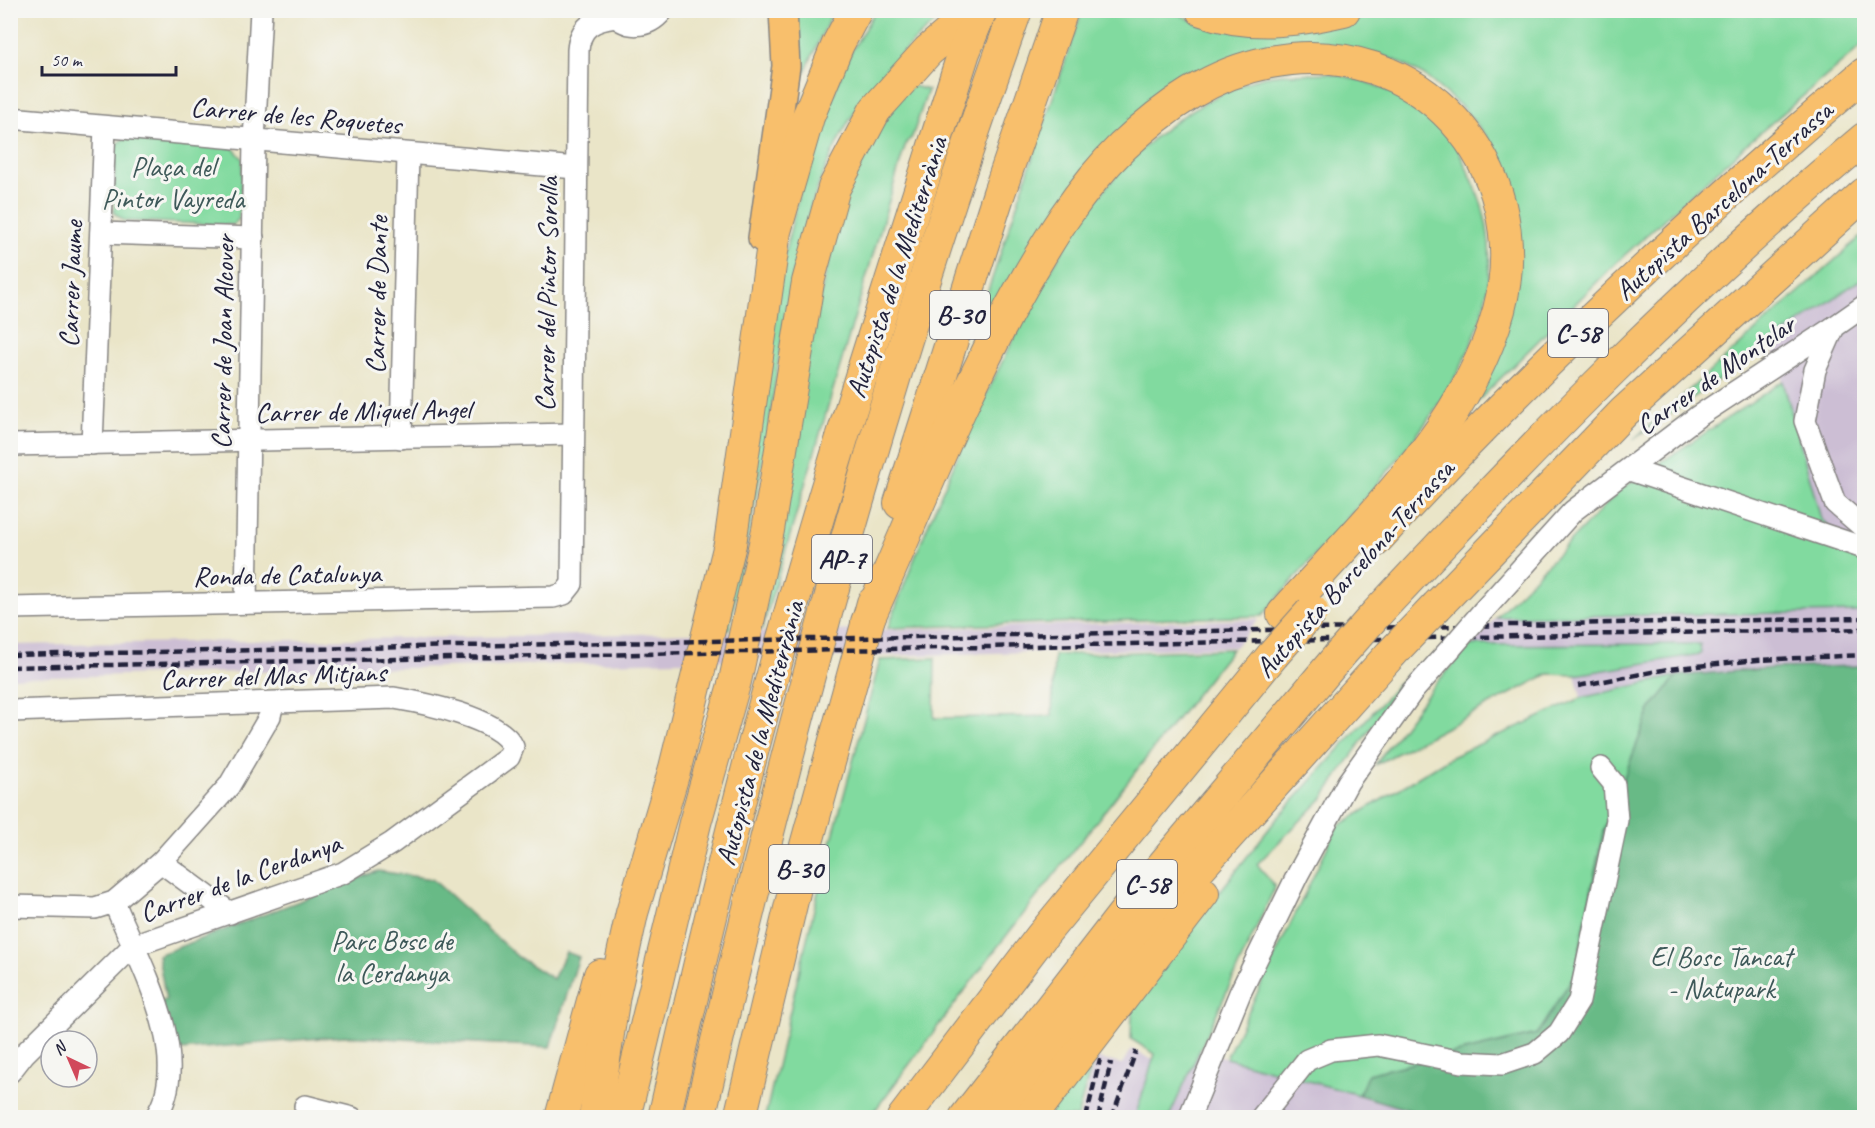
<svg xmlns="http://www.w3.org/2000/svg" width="1875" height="1128" viewBox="0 0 1875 1128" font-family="Caveat,sans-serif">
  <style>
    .industrial { fill: #ccbed4 }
    .green { fill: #81da9f; stroke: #527e6d; stroke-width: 1.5 }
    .forest { fill: #68ba86; stroke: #456e60; stroke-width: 1.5 }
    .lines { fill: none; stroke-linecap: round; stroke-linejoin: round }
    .minor-casing { stroke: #868482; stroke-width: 24 }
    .major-casing { stroke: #868482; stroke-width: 30 }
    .highway-casing { stroke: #868482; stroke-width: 34 }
    .minor { stroke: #fff; stroke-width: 21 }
    .major { stroke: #f8bf6c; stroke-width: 27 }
    .highway { stroke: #f8bf6c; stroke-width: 32 }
    .rail { stroke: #22223b; stroke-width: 4.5; stroke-dasharray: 9 4.5; stroke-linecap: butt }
    .minor-bridge-casing { stroke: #868482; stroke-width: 24; stroke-linecap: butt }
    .highway-bridge-casing { stroke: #868482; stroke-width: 34; stroke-linecap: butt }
    .minor-bridge { stroke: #fff; stroke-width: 21 }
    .highway-bridge { stroke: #f8bf6c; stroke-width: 32 }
    .labels { text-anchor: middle; stroke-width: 6; stroke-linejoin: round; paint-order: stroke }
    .shield { fill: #f6f6f2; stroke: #626272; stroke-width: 1.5 }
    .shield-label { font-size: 27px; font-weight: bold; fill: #22223b }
    .street-label { font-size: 28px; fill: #22223b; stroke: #f6f6f2 }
    .park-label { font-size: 28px; fill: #3e5959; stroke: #f6f6f2 }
  </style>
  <rect width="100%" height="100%" fill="#f6f6f2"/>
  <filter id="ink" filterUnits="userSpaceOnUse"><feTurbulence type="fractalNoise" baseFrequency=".0167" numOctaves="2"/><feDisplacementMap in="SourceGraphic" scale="12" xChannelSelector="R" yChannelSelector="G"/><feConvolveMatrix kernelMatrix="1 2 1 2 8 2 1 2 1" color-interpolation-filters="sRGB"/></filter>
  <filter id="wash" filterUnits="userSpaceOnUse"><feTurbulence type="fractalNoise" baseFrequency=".008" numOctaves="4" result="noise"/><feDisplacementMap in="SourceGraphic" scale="24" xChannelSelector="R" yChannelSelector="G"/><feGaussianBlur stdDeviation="1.35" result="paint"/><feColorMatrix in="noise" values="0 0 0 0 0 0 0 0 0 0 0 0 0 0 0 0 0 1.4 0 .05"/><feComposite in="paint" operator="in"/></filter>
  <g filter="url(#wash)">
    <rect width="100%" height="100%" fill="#eae5c8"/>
    <g class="industrial">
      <path d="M1864 277V559L1821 519 1783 381 1770 343Z"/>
      <path d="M1864 612V666L1775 668 1677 676 1581 698 1575 675 1700 654 1471 645 1496 617Z"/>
      <path d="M1259 619 1235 647 11 678 10 645 924 629Z"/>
      <path d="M1192 1048 1436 1117 1080 1118 1095 1058 1122 1064 1131 1049 1153 1060Z"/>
    </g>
    <g class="green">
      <path d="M1388 10 1864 11V44L1748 143 1616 263 1476 403 1516 206 1503 169 1487 137 1463 108 1425 76 1397 61 1375 53 1180 88 969 360 965 359 1082 11H1173L1201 25 1343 24Z"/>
      <path d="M793 11H833L801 80H795Z"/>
      <path d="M875 11H948C914 40 880 71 856 110 794 206 785 323 768 432 757 498 743 563 729 629L722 628 784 256 807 162 847 59Z"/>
      <path d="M1328 73C1373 80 1431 103 1455 144 1460 152 1463 161 1467 169 1533 297 1443 408 1361 503 1328 540 1295 578 1262 616L888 628C927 522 971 420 1023 321 1055 261 1091 196 1141 150 1174 118 1213 95 1256 79 1274 72 1308 74 1328 73Z"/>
      <path d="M909 85 928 90 912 137 906 143 762 630 799 383 852 167Z"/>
      <path d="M126 137 232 147 243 159 239 219 233 225 125 221 114 213 115 145Z"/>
      <path d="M1864 234V277L1633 440Z"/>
      <path d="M1783 381 1821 519 1864 559V612L1496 617 1621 489Z"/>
      <path d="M1700 644 1701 654 1575 675 1548 674 1375 765 1432 688 1471 645Z"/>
      <path d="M1232 649 992 954 870 1117H765L819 888 880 660 935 658 934 718 1052 716 1054 655Z"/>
      <path d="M1408 673 1323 798 1257 864 1275 887 1169 1117H1135L1155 1054 1131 1039 1132 1012 1139 995 1275 821Z"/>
      <path d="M1677 676 1650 710 1603 832 1575 974 1537 1034 1368 1074 1359 1095 1226 1058 1337 827 1451 757 1581 698Z"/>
      <path d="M1096 1050 1077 1117H1047Z"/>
    </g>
    <g class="forest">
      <path d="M1864 666V1117L1436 1118 1359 1095 1368 1074 1537 1034 1575 974 1603 832 1650 710 1677 676 1775 668Z"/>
      <path d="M378 871 432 879 518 957 553 979 566 952 579 957 550 1047 344 1036 181 1050 157 1003 166 1000 158 955Z"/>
    </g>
  </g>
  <g filter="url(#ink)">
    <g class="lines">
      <g class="minor-casing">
        <g id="minor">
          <path d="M610 10C625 30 648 29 663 10"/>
          <path d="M10 118 576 168"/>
          <path d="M101 233 253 238"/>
          <path d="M1864 306 1834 327 1815 370 1805 421 1835 503 1864 528"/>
          <path d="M401 438 408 154"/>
          <path d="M92 444 105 127"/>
          <path d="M10 445 573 434"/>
          <path d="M1630 470 1864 548"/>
          <path d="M246 603 254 141 261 10"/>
          <path d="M10 608 553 597 564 594 572 584 578 50C580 26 594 20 615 17"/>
          <path d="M1483 611 1573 511 1697 417 1834 327"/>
          <path d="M10 711 394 698C424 703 500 718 513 747L509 757 392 843 343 873 133 946 24 1054 10 1072"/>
          <path d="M161 862 230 913"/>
          <path d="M114 902C138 960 196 1058 155 1118"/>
          <path d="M10 906 95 908 114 902 161 862 229 786 270 716 273 703"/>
          <path d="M305 1106 352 1118"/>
          <path d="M1189 1118 1240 993 1298 874 1348 782 1412 692 1452 647"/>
          <path d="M1261 1118 1307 1060 1331 1050 1378 1045 1462 1062 1502 1064 1535 1053 1559 1033 1579 1001 1617 820 1614 784 1601 768"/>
        </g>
      </g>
      <g class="major-casing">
        <path id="major" d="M762 238 786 66 783 10"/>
      </g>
      <g class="highway-casing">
        <g id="highway">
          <path d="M1202 10C1249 27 1296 21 1344 10"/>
          <path d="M900 503 999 193 1062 10"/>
          <path d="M1375 541C1527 374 1693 220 1864 74"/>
          <path d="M1437 606 1624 412 1864 194"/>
          <path d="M1376 614C1531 448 1690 285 1864 139"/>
          <path d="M867 622C916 512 960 399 1018 294 1047 242 1079 189 1122 147 1164 107 1212 73 1270 62 1418 33 1537 165 1499 310 1467 428 1362 525 1283 614"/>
          <path d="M561 1118 600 975"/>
          <path d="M595 1118 614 995 632 913 675 768 730 544 775 231 808 117 838 44 856 10"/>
          <path d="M624 1118 695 823 735 681 768 530 808 282 834 188 875 110 928 51 976 10"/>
          <path d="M664 1118C696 977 729 836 767 696 826 479 896 266 964 52L981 10"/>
          <path d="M699 1118C785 744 886 372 1016 10"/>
          <path d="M740 1118 799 871 873 603"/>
          <path d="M903 1118 1041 937 1273 655"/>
          <path d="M965 1118 1143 889 1338 657"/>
          <path d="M991 1118 1132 943 1390 655"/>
          <path d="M1030 1118 1203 893"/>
        </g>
      </g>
      <use href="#minor" class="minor"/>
      <use href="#major" class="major"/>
      <use href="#highway" class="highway"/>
      <g class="rail">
        <path d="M10 655 1864 618"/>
        <path d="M10 667 1864 629"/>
        <path d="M1578 686 1668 669 1757 660 1864 655"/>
        <path d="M1086 1118 1100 1059"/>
        <path d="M1098 1118 1111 1062"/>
        <path d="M1112 1118 1136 1051"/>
      </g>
      <g class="minor-bridge-casing">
        <path id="minor-bridge" d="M1452 647 1483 611"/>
      </g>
      <g class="highway-bridge-casing">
        <g id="highway-bridge">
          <path d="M1273 655 1312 611"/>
          <path d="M1390 655 1437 606"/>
          <path d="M1338 657 1376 614"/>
        </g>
      </g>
      <use href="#minor-bridge" class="minor-bridge"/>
      <use href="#highway-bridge" class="highway-bridge"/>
    </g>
  </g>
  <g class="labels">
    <g class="shield">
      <rect x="930" y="291" width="60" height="48" rx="4.5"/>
      <rect x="1548" y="309" width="60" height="48" rx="4.5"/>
      <rect x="812" y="535" width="60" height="48" rx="4.5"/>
      <rect x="769" y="845" width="60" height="48" rx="4.5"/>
      <rect x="1117" y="860" width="60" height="48" rx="4.5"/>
    </g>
    <g class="shield-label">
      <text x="960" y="324">B-30</text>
      <text x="1578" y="342">C-58</text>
      <text x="842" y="568">AP-7</text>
      <text x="799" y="878">B-30</text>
      <text x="1147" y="893">C-58</text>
    </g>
    <g class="street-label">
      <text transform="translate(296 115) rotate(5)" y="10">Carrer de les Roquetes</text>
      <text transform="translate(1723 200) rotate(-42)" y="10">Autopista Barcelona-Terrassa</text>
      <text transform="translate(896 267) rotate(-72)" y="10">Autopista de la Mediterrània</text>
      <text transform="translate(70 284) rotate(-88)" y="10">Carrer Jaume</text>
      <text transform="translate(546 294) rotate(-89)" y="10">Carrer del Pintor Sorolla</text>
      <text transform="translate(376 295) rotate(-89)" y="10">Carrer de Dante</text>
      <text transform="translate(222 342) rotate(-89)" y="10">Carrer de Joan Alcover</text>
      <text transform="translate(1715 374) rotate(-35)" y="10">Carrer de Montclar</text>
      <text transform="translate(363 410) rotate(-1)" y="10">Carrer de Miquel Angel</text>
      <text transform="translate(1354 568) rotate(-48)" y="10">Autopista Barcelona-Terrassa</text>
      <text transform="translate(287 574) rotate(-1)" y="10">Ronda de Catalunya</text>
      <text transform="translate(273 675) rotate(-2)" y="10">Carrer del Mas Mitjans</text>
      <text transform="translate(759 733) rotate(-75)" y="10">Autopista de la Mediterrània</text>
      <text transform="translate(240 877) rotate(-20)" y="10">Carrer de la Cerdanya</text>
    </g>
    <g class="park-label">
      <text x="173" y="176">Plaça del<tspan x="173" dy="32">Pintor Vayreda</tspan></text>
      <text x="392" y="950">Parc Bosc de<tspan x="392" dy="32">la Cerdanya</tspan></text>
      <text x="1721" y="966">El Bosc Tancat<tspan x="1721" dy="32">- Natupark</tspan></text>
    </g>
  </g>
  <rect width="1875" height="1128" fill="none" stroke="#f6f6f2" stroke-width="36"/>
  <g transform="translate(69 1059) rotate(316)"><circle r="28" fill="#f6f6f2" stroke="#a1a1a9" stroke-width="1.5"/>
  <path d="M0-4.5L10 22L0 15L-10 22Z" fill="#d1495b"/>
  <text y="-9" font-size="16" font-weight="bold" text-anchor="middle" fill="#22223b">N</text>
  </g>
  <path d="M42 66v9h134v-9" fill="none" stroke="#22223b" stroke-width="3"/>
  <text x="51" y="66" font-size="18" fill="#22223b" stroke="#f6f6f2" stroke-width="4.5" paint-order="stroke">50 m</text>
</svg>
